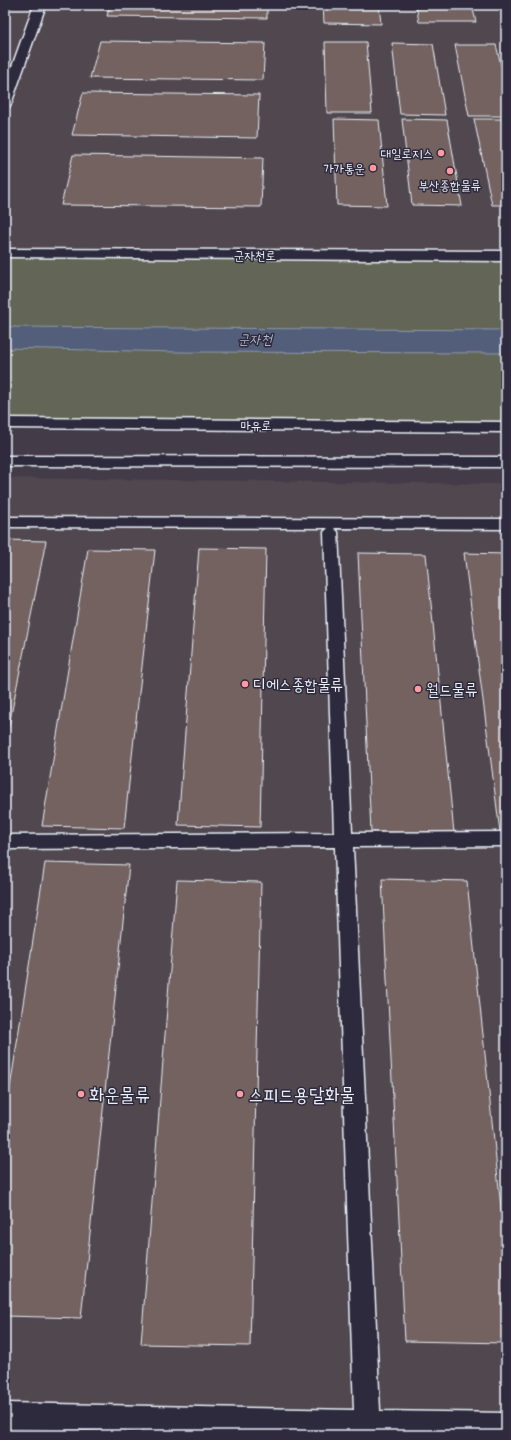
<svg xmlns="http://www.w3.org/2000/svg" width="511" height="1440" viewBox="0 0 511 1440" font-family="Mynerve,'Poor Story',sans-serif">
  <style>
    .built { fill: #51474f }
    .green { fill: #646657; stroke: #a6aca8 }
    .water { fill: #525e7a; stroke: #8e99ac }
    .building { fill: #736260; stroke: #e8f1f8 }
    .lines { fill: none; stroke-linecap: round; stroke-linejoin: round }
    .lane-casing { stroke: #e8f1f8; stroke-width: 3 }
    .street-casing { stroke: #e8f1f8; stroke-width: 3 }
    .secondary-casing { stroke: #e8f1f8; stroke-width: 3 }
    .lane { fill: #2f2a3d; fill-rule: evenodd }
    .street { fill: #2f2a3d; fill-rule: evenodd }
    .secondary { fill: #2f2a3d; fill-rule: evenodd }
    .poi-dot { fill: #ff9aa2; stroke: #2f2a3d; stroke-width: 1.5 }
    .labels { text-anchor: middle; stroke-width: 3; stroke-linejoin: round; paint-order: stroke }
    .far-poi-label { font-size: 13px; fill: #e8f1f8; stroke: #2f2a3d; text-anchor: end }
    .far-street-label { font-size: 13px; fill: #e8f1f8; stroke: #2f2a3d }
    .far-water-label { font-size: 14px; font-style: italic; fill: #acb6c6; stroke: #2f2a3d }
    .poi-label { font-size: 16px; fill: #e8f1f8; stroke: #2f2a3d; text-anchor: start }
    .near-poi-label { font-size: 19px; fill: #e8f1f8; stroke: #2f2a3d; text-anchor: start }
  </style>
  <rect width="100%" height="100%" fill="#433b48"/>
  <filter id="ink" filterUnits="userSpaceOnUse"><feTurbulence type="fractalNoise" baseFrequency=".025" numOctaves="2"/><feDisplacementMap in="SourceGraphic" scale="8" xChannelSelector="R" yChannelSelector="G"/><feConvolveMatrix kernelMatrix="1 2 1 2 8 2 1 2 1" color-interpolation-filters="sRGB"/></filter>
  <g filter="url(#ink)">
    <g class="built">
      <path d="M5 5H506V252L5 249Z"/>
      <path d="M5 478 506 484V1435H5Z"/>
    </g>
    <path class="green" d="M5 253 506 256V429L5 425Z"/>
    <path class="water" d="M5 327 506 330V353L177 352 5 348Z"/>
    <g class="building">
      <path d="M110 5H267V18L107 16Z"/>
      <path d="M323 5H379L381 24 324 23Z"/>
      <path d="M416 5H472L476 22H419Z"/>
      <path d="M100 41 265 43 263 80 90 78Z"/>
      <path d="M325 42H366L372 113H327Z"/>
      <path d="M392 43 433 44 445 115 400 114Z"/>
      <path d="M455 45H496L506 85V116H469Z"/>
      <path d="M83 93 259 95 257 138 72 135Z"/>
      <path d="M334 119 379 120 387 206 337 205Z"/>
      <path d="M402 119 447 120 462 206 412 205Z"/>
      <path d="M474 119H506V205H492Z"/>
      <path d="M73 155 263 158 261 207 61 205Z"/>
      <path d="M5 540 46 541 5 745Z"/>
      <path d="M199 548 266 549 260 827 178 825Z"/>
      <path d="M88 549 155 550 124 828 42 826Z"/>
      <path d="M358 553 426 554 454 833 371 832Z"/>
      <path d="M464 553 506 554V832H500Z"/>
      <path d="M45 863 129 865 81 1318 5 1316V1120Z"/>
      <path d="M382 879 467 881 506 1256V1343L405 1341Z"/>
      <path d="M177 880 261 882 250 1346 141 1344Z"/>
    </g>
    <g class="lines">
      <g class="lane-casing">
        <path id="lane" d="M5 517 506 519V529L334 528 338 532 352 833 506 832V846L353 847 380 1411 506 1413V1435H326L5 1429V1403L354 1410 335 847 5 849V835L334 833 324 532 328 528 5 527Z"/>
      </g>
      <g class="street-casing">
        <path id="street" d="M34 5H46L11 104 9 107 5 108V86Z"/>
      </g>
      <g class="secondary-casing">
        <g id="secondary">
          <path d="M5 249 506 251V261L5 257Z"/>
          <path d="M5 418 506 422V432L5 428Z"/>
          <path d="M5 456 506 457V467L5 466Z"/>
        </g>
      </g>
      <use href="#lane" class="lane"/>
      <use href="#street" class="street"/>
      <use href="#secondary" class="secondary"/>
    </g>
  </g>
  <g class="poi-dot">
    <circle cx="441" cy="153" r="4"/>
    <circle cx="373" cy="168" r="4"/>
    <circle cx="450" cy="171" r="4"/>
    <circle cx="245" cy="684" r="4"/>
    <circle cx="418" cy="689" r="4"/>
    <circle cx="81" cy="1094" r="4"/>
    <circle cx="240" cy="1094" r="4"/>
  </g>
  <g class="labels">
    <g class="far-poi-label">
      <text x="433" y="158">대일로지스</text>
      <text x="365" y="173">가가통운</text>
      <text x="450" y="190" text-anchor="middle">부산종합물류</text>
    </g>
    <g class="far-street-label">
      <text x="255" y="260">군자천로</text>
      <text x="256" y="430">마유로</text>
    </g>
    <g class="far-water-label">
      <text x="255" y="344">군자천</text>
    </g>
    <g class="poi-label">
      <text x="253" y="690">디에스종합물류</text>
      <text x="426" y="695">월드물류</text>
    </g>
    <g class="near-poi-label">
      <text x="89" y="1101">화운물류</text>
      <text x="248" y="1101">스피드용달화물</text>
    </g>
  </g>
  <rect width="511" height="1440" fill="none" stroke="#2f2a3d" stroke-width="20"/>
  <rect x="10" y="10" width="491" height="1420" fill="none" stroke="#e8f1f8" stroke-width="1.5" filter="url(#ink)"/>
</svg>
